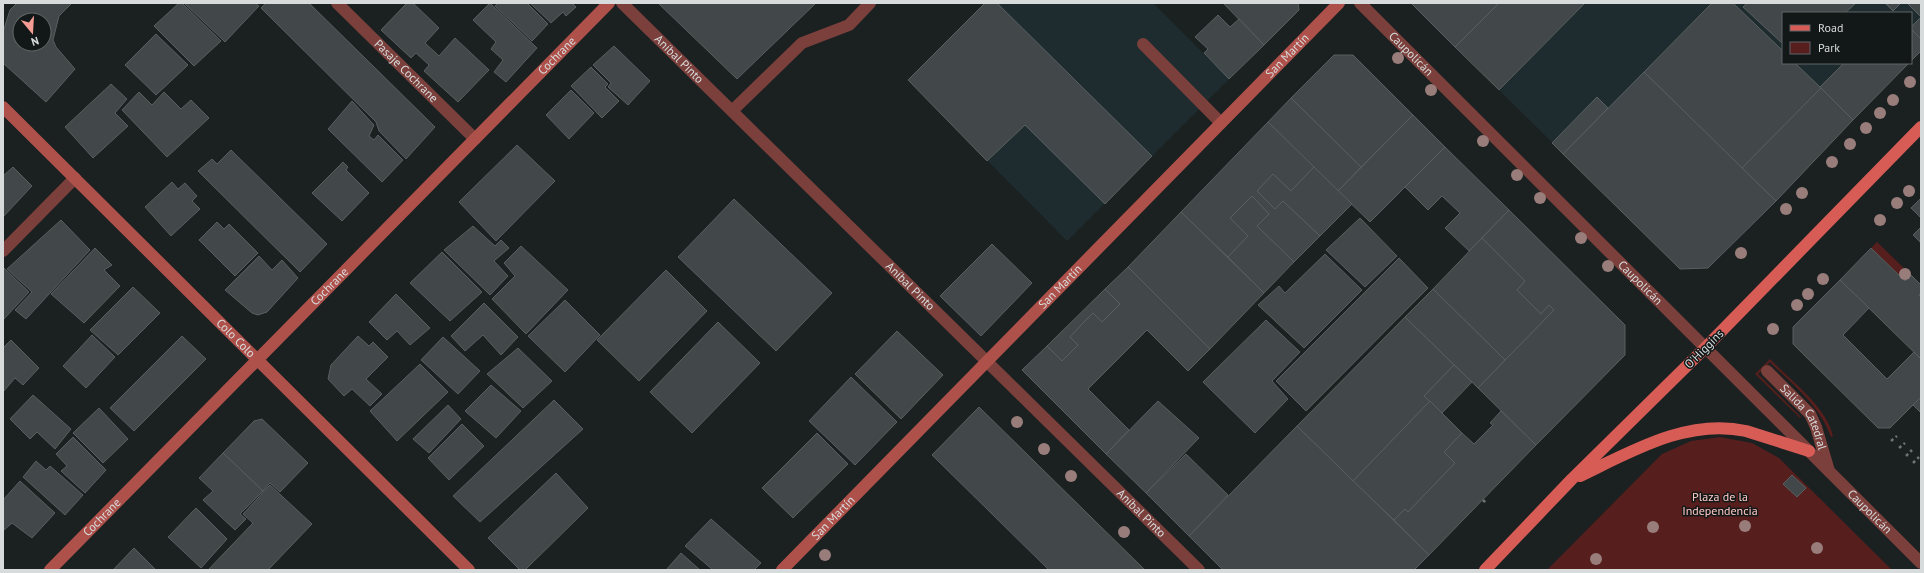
<svg xmlns="http://www.w3.org/2000/svg" width="1924" height="573" viewBox="0 0 1924 573" font-family="'PT Sans',sans-serif">
  <style>
    .built { fill: #1f2c2f }
    .green { fill: #561f1d }
    .building { fill: #424849; stroke: #585f60; fill-rule: evenodd }
    .lines { fill: none; stroke-linecap: round; stroke-linejoin: round }
    .path { stroke: #6e7374; stroke-width: 2.5; stroke-dasharray: 3 3; stroke-linecap: butt }
    .lane { stroke: #7b403c; stroke-width: 12 }
    .street { stroke: #7b403c; stroke-width: 12 }
    .secondary { stroke: #af514b; stroke-width: 12 }
    .primary { stroke: #d75c56; stroke-width: 12 }
    .tree { fill: #987d7b }
    .labels { text-anchor: middle; stroke-width: 3; stroke-linejoin: round; paint-order: stroke }
    .street-label { font-size: 12px; fill: #d7dbdc; stroke: #121718 }
    .park-label { font-size: 12px; fill: #ffc9c4; stroke: #121718 }
  </style>
  <rect width="100%" height="100%" fill="#1b2021"/>
  <g class="built">
    <path d="M985 3H1153L1229 79 1067 241 908 80Z"/>
    <path d="M1585 3H1921V51L1911 61V13H1783V63H1909L1708 268 1680 269 1499 90Z"/>
  </g>
  <g class="green">
    <path d="M1877 242 1911 275 1905 281 1871 248Z"/>
    <path d="M1770 359C1790 380 1827 407 1833 436L1831 437C1820 406 1793 385 1770 362L1758 374 1801 417 1800 418 1755 374Z"/>
    <path d="M1720 437 1752 443 1779 458 1892 570H1547L1662 454 1691 441Z"/>
  </g>
  <g class="building">
    <path d="M17 3H72L59 16 53 40 56 47 75 69 46 102 3 63V32L10 10ZM20 20H44V44H20Z"/>
    <path d="M179 3H182L221 41 194 66 154 26Z"/>
    <path d="M184 3H255L259 6 225 42Z"/>
    <path d="M266 3H309L435 127 406 159 379 131 376 122 261 8Z"/>
    <path d="M407 3H413L439 28 425 43 439 56 455 38 489 70 458 102 424 71 429 65 416 53 411 58 381 30Z"/>
    <path d="M490 3 537 48 506 82 494 72 503 60 491 49 496 42 473 20Z"/>
    <path d="M498 3H527L548 24 532 41 495 6Z"/>
    <path d="M530 3H572L576 7 566 16 563 12 551 23Z"/>
    <path d="M658 3H816L737 79Z"/>
    <path d="M985 3H997L1152 156 1105 204 1025 125 987 161 908 80Z"/>
    <path d="M1223 3H1298L1299 10 1264 45Z"/>
    <path d="M1411 3H1499L1455 47Z"/>
    <path d="M1499 3H1585L1499 90 1455 47Z"/>
    <path d="M1712 3H1733L1783 51V63H1795L1821 88 1742 168 1644 72Z"/>
    <path d="M1747 3H1856L1845 13H1783V44L1743 7Z"/>
    <path d="M1885 3H1901L1893 11Z"/>
    <path d="M1907 3H1921V39L1911 29V27L1921 17Z"/>
    <path d="M1218 15 1230 27 1239 19 1264 45 1229 79 1204 53 1208 49 1195 37Z"/>
    <path d="M1911 29 1921 39V51L1911 61Z"/>
    <path d="M156 34 188 65 156 95 125 65Z"/>
    <path d="M614 46 650 81 628 105 608 87 611 83 593 65Z"/>
    <path d="M1334 55H1353L1413 115 1361 167 1291 98Z"/>
    <path d="M1844 63H1909L1853 120 1820 87Z"/>
    <path d="M591 67 608 84 605 87 619 101 602 118 571 86Z"/>
    <path d="M1644 72 1776 201 1708 268 1680 269 1563 154Z"/>
    <path d="M111 84 127 99 115 113 128 126 93 158 65 127Z"/>
    <path d="M1821 88 1853 120 1776 201 1742 168Z"/>
    <path d="M571 90 594 113 569 139 546 115Z"/>
    <path d="M139 92 152 105 164 92 181 109 191 100 209 118 167 157 122 110Z"/>
    <path d="M1597 97 1608 108 1563 154 1552 143Z"/>
    <path d="M1291 98 1361 167 1338 191 1268 122Z"/>
    <path d="M352 101 374 125 369 136 374 140 378 135 403 160 382 182 328 129Z"/>
    <path d="M1413 115 1445 147 1370 222 1338 191Z"/>
    <path d="M1268 122 1314 167 1291 191 1273 174 1257 191 1275 209 1283 201 1320 236 1294 262 1257 226 1269 214 1252 196 1230 218 1248 236 1228 257 1181 212Z"/>
    <path d="M517 145 555 181 496 241 459 202Z"/>
    <path d="M1445 147 1509 210 1469 251 1445 228 1460 213 1442 196 1428 210 1405 187Z"/>
    <path d="M231 150 327 244 300 272 198 171 212 159 217 164Z"/>
    <path d="M343 162 348 167 346 170 369 193 342 221 312 193Z"/>
    <path d="M13 167 32 186 3 217V176Z"/>
    <path d="M1314 167 1352 204 1320 236 1283 201 1275 209 1257 191 1273 174 1291 191Z"/>
    <path d="M172 182 178 189 185 183 197 196 192 201 200 209 171 236 145 207Z"/>
    <path d="M1252 196 1269 214 1257 226 1294 262 1264 293 1228 257 1248 236 1230 218Z"/>
    <path d="M1921 198V218L1911 208Z"/>
    <path d="M734 199 832 293 776 351 678 257Z"/>
    <path d="M1509 210 1625 325V355L1536 445 1478 388 1554 310 1549 305 1541 314 1517 290 1525 281 1482 238Z"/>
    <path d="M1181 212 1264 293 1210 349 1128 267Z"/>
    <path d="M1360 218 1397 256 1365 287 1326 250Z"/>
    <path d="M61 220 90 250 26 319 15 310 32 292 7 269Z"/>
    <path d="M217 222 224 229 229 224 258 253 235 276 199 240Z"/>
    <path d="M473 226 495 246 501 240 509 248 494 261 508 276 490 295 444 250Z"/>
    <path d="M1921 227V243L1913 235Z"/>
    <path d="M1482 238 1525 281 1517 290 1541 314 1549 305 1554 310 1505 360 1433 289Z"/>
    <path d="M992 244 1032 283 981 336 940 296Z"/>
    <path d="M521 246 568 290 526 334 492 299 515 276 504 263Z"/>
    <path d="M95 248 112 265 104 270 120 286 84 323 51 294Z"/>
    <path d="M1871 248 1905 281 1911 275 1921 285V293L1919 295 1921 297V359L1840 280Z"/>
    <path d="M442 252 482 292 450 321 410 283Z"/>
    <path d="M1325 254 1362 290 1304 348 1258 305 1279 286 1285 293Z"/>
    <path d="M259 256 272 270 282 260 298 278 267 312 258 315 252 313 225 290Z"/>
    <path d="M1399 258 1428 288 1306 411 1276 381Z"/>
    <path d="M1128 267 1210 349 1188 371 1147 330 1088 389 1129 430 1106 454 1022 370 1047 346 1062 361 1078 345 1070 337 1081 325 1093 313 1102 322 1120 304 1105 289Z"/>
    <path d="M4 268 29 292 3 320V270Z"/>
    <path d="M666 270 707 311 639 381 597 340Z"/>
    <path d="M1840 280 1869 308 1843 335 1887 379 1914 352 1921 359V397L1890 428H1878L1793 344V327Z"/>
    <path d="M133 287 160 313 118 355 90 330Z"/>
    <path d="M1105 289 1120 304 1102 322 1093 313 1081 325 1070 337 1078 345 1062 361 1047 346Z"/>
    <path d="M1433 289 1505 360 1478 388 1405 317Z"/>
    <path d="M396 294 430 328 410 345 397 331 387 340 369 322Z"/>
    <path d="M565 300 600 335 565 372 528 336Z"/>
    <path d="M484 303 518 337 501 355 483 335 465 351 451 336Z"/>
    <path d="M1405 317 1454 365 1424 396 1430 401 1353 481 1297 426Z"/>
    <path d="M1266 320 1300 352 1272 381 1288 399 1255 433 1203 382Z"/>
    <path d="M718 322 760 363 692 433 650 392Z"/>
    <path d="M897 331 943 375 901 419 855 374Z"/>
    <path d="M92 335 115 357 86 388 63 366Z"/>
    <path d="M182 336 206 359 134 431 110 408Z"/>
    <path d="M358 336 369 346 373 342 388 357 366 379 382 394 370 406 352 389 344 396 328 379 331 365Z"/>
    <path d="M443 337 480 371 458 394 421 360Z"/>
    <path d="M11 340 39 368 23 385 15 378 3 392V348Z"/>
    <path d="M518 348 552 381 523 408 487 374Z"/>
    <path d="M420 364 448 392 397 441 370 411Z"/>
    <path d="M1454 365 1472 382 1442 413 1424 396Z"/>
    <path d="M851 377 897 422 855 465 809 421Z"/>
    <path d="M491 385 521 411 496 438 465 411Z"/>
    <path d="M33 395 71 429 55 449 37 432 30 439 10 419Z"/>
    <path d="M1921 397V413L1913 405Z"/>
    <path d="M554 400 583 429 480 522 453 496Z"/>
    <path d="M1158 401 1199 438 1146 493 1106 454Z"/>
    <path d="M1430 401 1462 433 1444 452 1455 463 1408 512 1405 509 1394 520 1353 481Z"/>
    <path d="M448 405 461 419 429 453 413 439Z"/>
    <path d="M979 407 1092 518 1145 570H1049L932 455Z"/>
    <path d="M99 408 128 439 103 463 73 433Z"/>
    <path d="M1501 411 1536 445 1429 555 1394 520 1405 509 1408 512 1455 463 1444 452 1462 433 1474 444 1493 425 1490 423Z"/>
    <path d="M262 419 308 463 280 492 270 483 263 491 223 453 254 421Z"/>
    <path d="M462 424 484 446 449 480 428 458Z"/>
    <path d="M1297 426 1429 555 1414 570H1223L1189 536Z"/>
    <path d="M817 433 848 464 793 518 762 488Z"/>
    <path d="M73 437 106 470 85 493 61 471 67 466 56 454Z"/>
    <path d="M223 453 263 491 240 514 246 519 235 530 203 500 213 491 199 478Z"/>
    <path d="M1186 454 1228 495 1189 536 1146 493Z"/>
    <path d="M36 461 46 470 50 466 83 495 65 515 23 477Z"/>
    <path d="M556 473 588 508 525 570H520L488 538Z"/>
    <path d="M1792 475 1806 488 1797 497 1783 484Z"/>
    <path d="M20 481 55 513 32 538 12 523 4 530 3 529V500Z"/>
    <path d="M270 485 312 524 268 570H208L253 523 243 514Z"/>
    <path d="M196 508 227 539 201 568 168 537Z"/>
    <path d="M711 519 761 563 754 570H713L685 546Z"/>
    <path d="M134 548 156 570H113Z"/>
    <path d="M681 553 700 570H666Z"/>
  </g>
  <g class="lines">
    <g class="path">
      <path d="M1891 441 1897 436"/>
      <path d="M1899 448 1905 443"/>
      <path d="M1906 456 1912 450"/>
      <path d="M1913 463 1919 457"/>
      <path d="M1483 500 1487 504"/>
    </g>
    <g class="lane">
      <path d="M1143 44 1221 123"/>
      <path d="M732 111 802 43 849 25 870 3"/>
      <path d="M3 251 75 178"/>
      <path id="s1" d="M1767 371 1810 414 1816 427 1829 471"/>
    </g>
    <g class="street">
      <path id="s2" d="M337 3 475 139"/>
      <path id="s3" d="M622 3 1199 570"/>
      <path id="s4" d="M1360 3 1921 563"/>
    </g>
    <g class="secondary">
      <path id="s5" d="M3 107 469 570"/>
      <path id="s6" d="M50 570 609 3"/>
      <path id="s7" d="M782 570 1339 3"/>
    </g>
    <g class="primary">
      <path d="M1580 476C1632 451 1688 418 1746 431L1809 451"/>
      <path d="M1485 570 1572 479 1704 349 1921 127"/>
    </g>
  </g>
  <g class="tree">
    <circle cx="1398" cy="58" r="6"/>
    <circle cx="1910" cy="82" r="6"/>
    <circle cx="1431" cy="90" r="6"/>
    <circle cx="1893" cy="100" r="6"/>
    <circle cx="1880" cy="113" r="6"/>
    <circle cx="1866" cy="128" r="6"/>
    <circle cx="1483" cy="141" r="6"/>
    <circle cx="1850" cy="144" r="6"/>
    <circle cx="1832" cy="162" r="6"/>
    <circle cx="1517" cy="175" r="6"/>
    <circle cx="1909" cy="191" r="6"/>
    <circle cx="1802" cy="193" r="6"/>
    <circle cx="1540" cy="198" r="6"/>
    <circle cx="1897" cy="203" r="6"/>
    <circle cx="1786" cy="209" r="6"/>
    <circle cx="1880" cy="220" r="6"/>
    <circle cx="1581" cy="238" r="6"/>
    <circle cx="1741" cy="253" r="6"/>
    <circle cx="1608" cy="266" r="6"/>
    <circle cx="1905" cy="274" r="6"/>
    <circle cx="1823" cy="279" r="6"/>
    <circle cx="1808" cy="294" r="6"/>
    <circle cx="1797" cy="305" r="6"/>
    <circle cx="1773" cy="329" r="6"/>
    <circle cx="1017" cy="422" r="6"/>
    <circle cx="1044" cy="449" r="6"/>
    <circle cx="1071" cy="476" r="6"/>
    <circle cx="1745" cy="526" r="6"/>
    <circle cx="1653" cy="527" r="6"/>
    <circle cx="1124" cy="532" r="6"/>
    <circle cx="1817" cy="548" r="6"/>
    <circle cx="825" cy="555" r="6"/>
    <circle cx="1596" cy="559" r="6"/>
  </g>
  <g class="labels">
    <g class="street-label">
      <text dy="4" stroke="none"><textPath href="#s4" startOffset="72">Caupolicán</textPath></text>
      <text dy="4" stroke="none"><textPath href="#s7" startOffset="721">San Martín</textPath></text>
      <text dy="4" stroke="none"><textPath href="#s6" startOffset="722">Cochrane</textPath></text>
      <text dy="4" stroke="none"><textPath href="#s3" startOffset="80">Aníbal Pinto</textPath></text>
      <text dy="4" stroke="none"><textPath href="#s2" startOffset="97">Pasaje Cochrane</textPath></text>
      <text dy="4" stroke="none"><textPath href="#s4" startOffset="396">Caupolicán</textPath></text>
      <text dy="4" stroke="none"><textPath href="#s6" startOffset="398">Cochrane</textPath></text>
      <text dy="4" stroke="none"><textPath href="#s3" startOffset="404">Aníbal Pinto</textPath></text>
      <text dy="4" stroke="none"><textPath href="#s7" startOffset="397">San Martín</textPath></text>
      <text dy="4" stroke="none"><textPath href="#s5" startOffset="328">Colo Colo</textPath></text>
      <text transform="translate(1704 349) rotate(-45)" y="4">O'Higgins</text>
      <text dy="4" stroke="none"><textPath href="#s1" startOffset="60">Salida Catedral</textPath></text>
      <text dy="4" stroke="none"><textPath href="#s4" startOffset="720">Caupolicán</textPath></text>
      <text dy="4" stroke="none"><textPath href="#s3" startOffset="728">Aníbal Pinto</textPath></text>
      <text dy="4" stroke="none"><textPath href="#s6" startOffset="74">Cochrane</textPath></text>
      <text dy="4" stroke="none"><textPath href="#s7" startOffset="73">San Martín</textPath></text>
    </g>
    <g class="park-label">
      <text x="1720" y="501">Plaza de la<tspan x="1720" dy="14">Independencia</tspan></text>
    </g>
  </g>
  <rect width="1924" height="573" fill="none" stroke="#d7dbdc" stroke-width="8"/>
  <rect x="1782" y="12" width="130" height="52" fill="#121718" stroke="#616566"/>
  <rect x="1790" y="25" width="20" height="6" fill="#d75c56" stroke="#616566"/>
  <text x="1818" y="32" font-size="12" fill="#d7dbdc">Road</text>
  <rect x="1790" y="42" width="20" height="12" fill="#561f1d" stroke="#616566"/>
  <text x="1818" y="52" font-size="12" fill="#d7dbdc">Park</text>
  <g transform="translate(32 32) rotate(162)"><circle r="19" fill="#121718" stroke="#616566"/>
  <path d="M0-3L7 15L0 10L-7 15Z" fill="#f59c94"/>
  <text y="-6" font-size="11" font-weight="bold" text-anchor="middle" fill="#d7dbdc">N</text>
  </g>
</svg>
